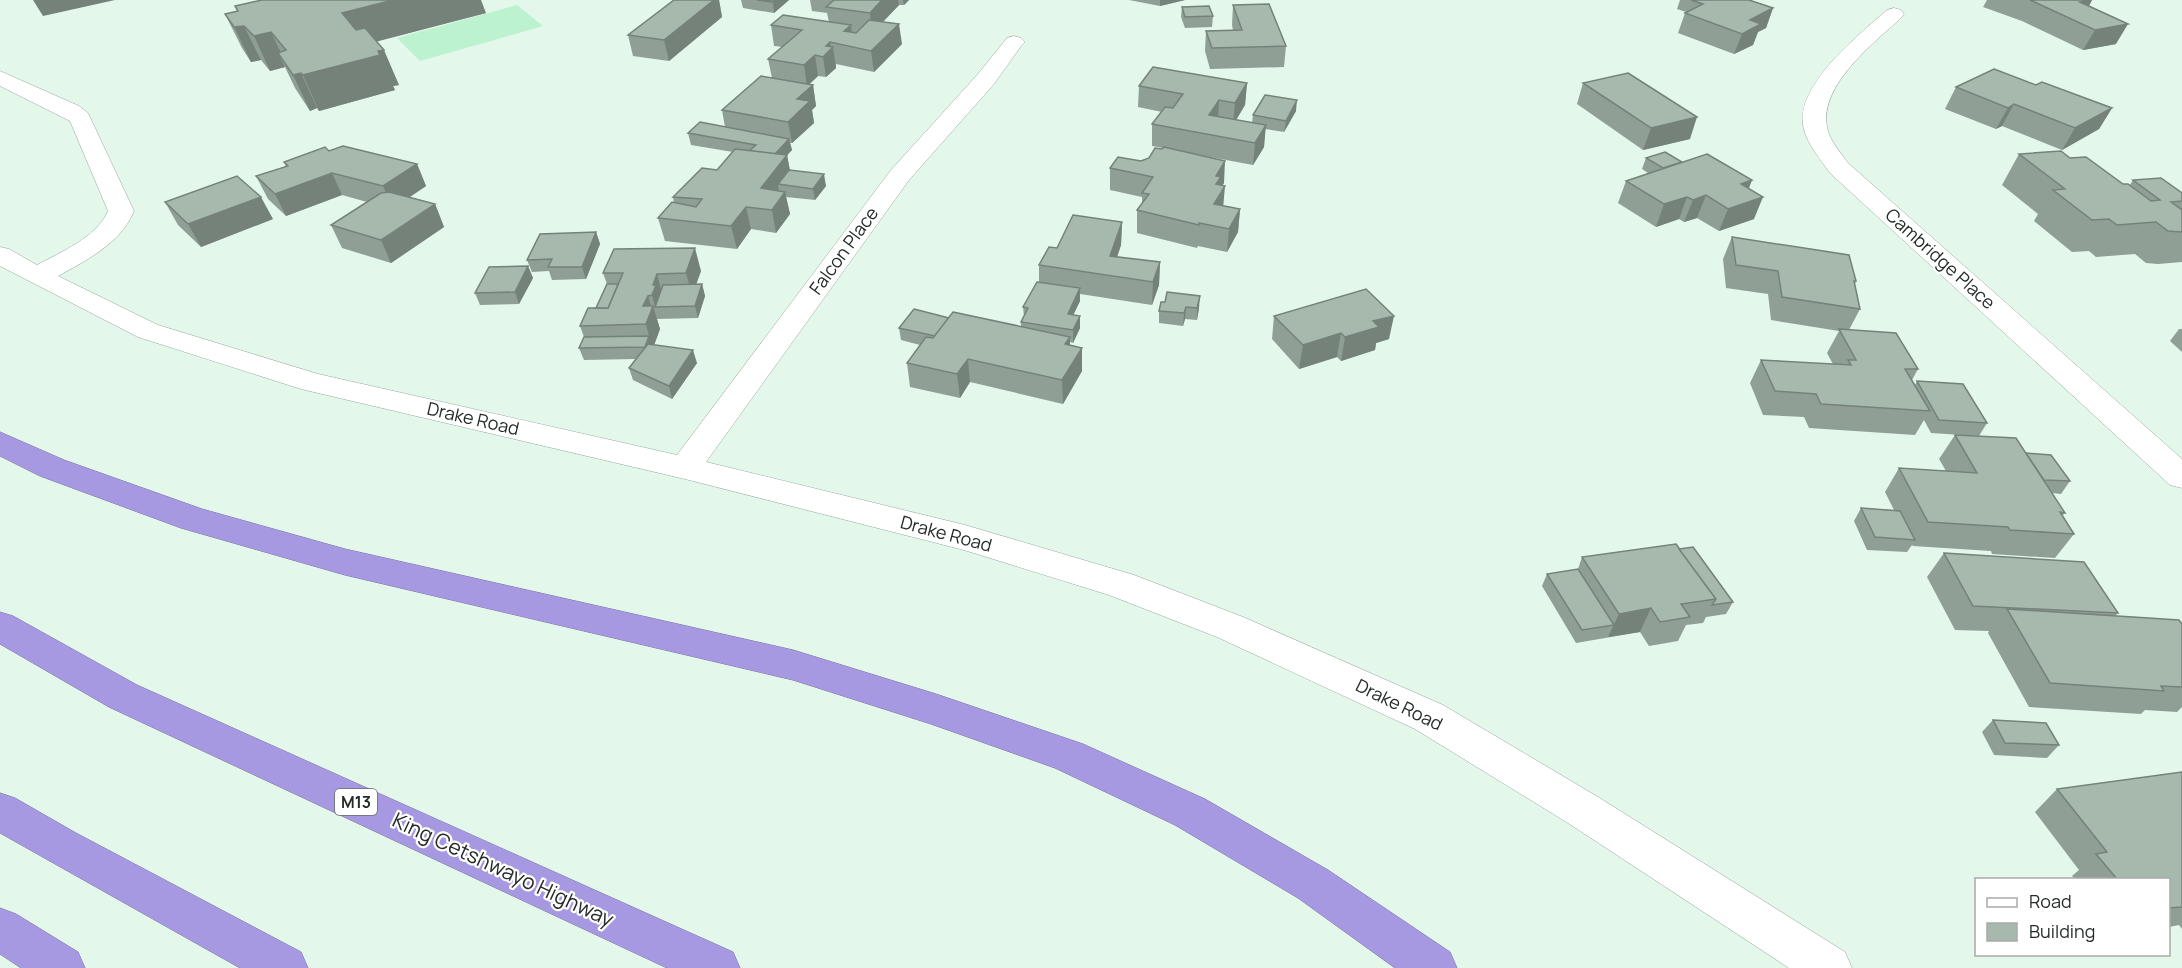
<svg xmlns="http://www.w3.org/2000/svg" width="2182" height="968" viewBox="0 0 2182 968" font-family="Manrope,sans-serif">
  <style>
    .green { fill: #bcf2d0 }
    .lines { fill: none; stroke-linecap: round; stroke-linejoin: round }
    .minor-casing { stroke: #96a89d; stroke-width: 1 }
    .highway-casing { stroke: #7972a0; stroke-width: 1 }
    .minor { fill: #fff; fill-rule: evenodd }
    .highway { fill: #a698e1; fill-rule: evenodd }
    .wall { fill: #909f95 }
    .shaded-wall { fill: #758279 }
    .building { fill: #a7b9ad; stroke: #758279; stroke-width: 1.5 }
    .labels { text-anchor: middle; stroke-width: 4.5; stroke-linejoin: round; paint-order: stroke }
    .shield { fill: #fff; stroke: #666b68; stroke-width: 1.5 }
    .shield-label { font-size: 16px; font-weight: bold; fill: #252c28 }
    .street-label { font-size: 18px; fill: #252c28; stroke: #fff }
    .near-street-label { font-size: 21px; fill: #252c28; stroke: #fff }
  </style>
  <rect width="100%" height="100%" fill="#e3f7ea"/>
  <path class="green" d="M517 5 543 26 420 61 397 38Z"/>
  <g class="lines">
    <g class="minor-casing">
      <g id="minor">
        <path d="M1894 8 1901 10 1904 14 1901 18C1874 43 1819 85 1827 127 1829 140 1841 153 1848 163L2182 459V488L2170 485 1830 173C1821 160 1808 145 1804 130 1792 87 1859 35 1887 10Z"/>
        <path d="M1014 36 1021 38 1025 42 1021 46 994 84 909 180 706 462 965 525 1134 575 1243 617 1443 705 1598 797 1845 952 1852 968H1789L1568 823 1415 729 1217 637 1109 595 964 550 685 479 301 389 138 337 0 266V247L9 249 37 265C61 252 97 237 108 211L70 121 0 86V71L79 106 88 113 134 211C121 243 87 260 58 276L158 325 318 374 677 455 891 170 978 74 1007 38Z"/>
      </g>
    </g>
    <g class="highway-casing">
      <g id="highway">
        <path d="M0 432 64 460 202 509 345 549 793 650 936 694 1083 744 1205 799 1328 870 1450 952 1457 968H1395L1298 898 1175 825 1055 768 931 724 793 680 345 575 181 528 40 476 0 456Z"/>
        <path d="M0 612 13 616 137 685 733 952 740 968H667L109 707 0 644Z"/>
        <path d="M0 793 15 798 76 833 301 952 308 968H240L0 833Z"/>
        <path d="M0 908 16 914 78 952 85 968H21L0 954Z"/>
      </g>
    </g>
    <use href="#minor" class="minor"/>
    <use href="#highway" class="highway"/>
  </g>
  <g class="wall">
    <path d="M674 0H719L722 17 669 61 633 56 628 35Z"/>
    <path d="M741 0H789L774 13 743 8Z"/>
    <path d="M810 0H909L904 5H899L883 22 902 44 874 72 836 64V68L826 77 818 76 810 84 813 85 816 106 812 110 814 123 792 143H790L792 150 787 155 790 170 826 186 815 200 786 197 790 214 776 233 751 229 737 249 665 241 658 218 674 203 673 197 717 170 733 152 691 145 688 133 725 127 722 110 772 78 768 59 783 47 774 46 771 25 829 22 827 13 812 11Z"/>
    <path d="M1129 0H1185L1160 6Z"/>
    <path d="M1680 0H1749L1773 8 1766 28 1758 32 1753 45 1734 54 1678 33 1685 13 1686 12 1677 9Z"/>
    <path d="M1987 0H2092L2089 6 2116 44 2083 50 2022 21 1983 7Z"/>
    <path d="M1233 5 1286 46 1284 67 1210 69 1205 51 1206 31 1233 30 1232 25Z"/>
    <path d="M235 6 486 13 377 41 399 85 393 86 395 90 319 111 317 108 310 111 295 88 285 67 270 71 261 60 251 62 242 48 225 14 238 11Z"/>
    <path d="M1182 7 1213 16 1212 27 1185 28 1181 17Z"/>
    <path d="M1247 83 1245 105 1236 120 1252 123 1253 115 1296 111 1284 132 1265 129 1264 147 1253 165 1183 152 1224 183 1222 186 1223 206 1240 209 1238 232 1227 252 1198 246 1197 248 1137 233V210L1142 204V197L1110 190V168L1141 161 1149 158 1163 148 1152 146V124L1162 112 1138 107 1139 86Z"/>
    <path d="M1583 83 1690 139 1643 150 1577 104Z"/>
    <path d="M2036 85 2112 108 2099 129 2062 150 2002 126 1996 129 1945 109 1956 87Z"/>
    <path d="M329 151 417 164 426 186 410 197 435 204 444 227 391 263 342 248 331 225 367 202 342 195 286 216 268 199 256 176 286 167 284 162Z"/>
    <path d="M2019 154 2070 158 2123 184 2130 185 2133 180 2182 193V262L2158 264 2146 263 2135 254 2096 257 2089 251 2072 252 2034 221 2038 214 2002 185Z"/>
    <path d="M1646 158 1682 162 1752 180 1749 188 1754 219 1719 231 1697 218 1684 222 1679 219 1656 227 1618 203 1626 181 1648 173 1642 169Z"/>
    <path d="M165 202 273 219 201 247 178 225Z"/>
    <path d="M1122 222 1121 245 1117 257 1160 262 1159 285 1152 305 1080 294V301L1073 315 1080 328 1073 343 1070 342V345L1082 348V371L1063 404 970 382 960 398 910 387 907 363 920 345 901 340 899 328 949 318 1021 327V322L1024 316 1023 307 1039 282V265L1057 248Z"/>
    <path d="M596 232 600 244 586 279 552 280 549 271 532 272 527 260Z"/>
    <path d="M1732 237 1856 281 1855 284 1860 309 1849 330 1918 369 1912 380 1915 385 1917 381 1987 423 1979 436 1931 433 1924 420 1915 435 1809 428 1804 417 1763 415 1750 383 1761 360 1833 364 1827 353 1839 331 1771 320 1768 294 1726 288 1723 259Z"/>
    <path d="M528 266 533 278 519 304 480 305 475 293Z"/>
    <path d="M701 271 696 284H702L705 296 698 318 657 319 660 329 654 345 697 363 672 399 633 380 629 368 635 359 584 360 579 348 584 337 580 326 596 308 607 284 603 273Z"/>
    <path d="M1161 302 1199 308 1197 320 1185 319 1183 326 1159 323V311Z"/>
    <path d="M1274 316 1389 339 1376 343 1375 350 1341 361 1337 357 1299 369 1272 339Z"/>
    <path d="M2179 329H2182V352L2170 341Z"/>
    <path d="M1955 435 2026 453 2070 481 2061 494 2052 493 2065 513 2062 516 2074 534 2055 558 1992 554 1991 551 1913 546 1912 545 1907 552 1867 550 1854 521 1861 508 1894 510 1885 492 1899 468 1946 471 1939 459Z"/>
    <path d="M1679 549 1733 602 1726 614 1706 617 1703 623 1686 625 1678 641 1649 646 1640 632 1576 643 1542 586 1547 574 1578 569 1582 557Z"/>
    <path d="M1944 553 2118 613 2115 616 2182 624V707L2177 712 2145 710 2141 714 2029 707 1988 633 1989 631 1955 630 1927 577Z"/>
    <path d="M1993 720 2059 745 2047 758 1994 755 1982 732Z"/>
    <path d="M2182 772V929L2179 925 2169 927V879H2075L2072 876 2079 870 2035 812 2057 789Z"/>
  </g>
  <g class="shaded-wall">
    <path d="M33 0H115L43 16Z"/>
    <path d="M393 0H481L486 13 356 47 342 13Z"/>
    <path d="M714 0H719L722 17 669 61 664 40Z"/>
    <path d="M775 0H789L774 13 773 2Z"/>
    <path d="M882 0H898L899 5 872 33 870 13Z"/>
    <path d="M903 0H909L904 5Z"/>
    <path d="M1160 0H1185L1160 6Z"/>
    <path d="M2092 0 2081 20 2080 2Z"/>
    <path d="M1773 8 1766 28 1758 32 1753 45 1734 54 1742 34 1750 20Z"/>
    <path d="M899 24 902 44 874 72 871 51Z"/>
    <path d="M2128 24 2116 44 2083 50 2095 30Z"/>
    <path d="M851 25 853 46 844 31Z"/>
    <path d="M244 26 261 60 251 62 234 27Z"/>
    <path d="M271 32 287 65 278 53 285 67 270 71 254 36Z"/>
    <path d="M830 42 831 49 833 47 836 68 826 77 823 57 826 46Z"/>
    <path d="M384 50 399 85 393 86 395 90 319 111 303 75Z"/>
    <path d="M815 55 818 76 807 86 804 65Z"/>
    <path d="M301 73 317 108 310 111 293 75Z"/>
    <path d="M1247 83 1245 105 1233 125 1235 103Z"/>
    <path d="M813 85 816 106 812 110 814 123 792 143 788 122 797 99Z"/>
    <path d="M1219 100 1218 122 1209 115Z"/>
    <path d="M1297 100 1296 111 1284 132 1286 121Z"/>
    <path d="M2014 104 2002 126 1996 129 2008 108Z"/>
    <path d="M2112 108 2099 129 2062 150 2075 128Z"/>
    <path d="M1697 117 1690 139 1643 150 1651 128Z"/>
    <path d="M1266 125 1264 147 1253 165 1255 143Z"/>
    <path d="M789 139 792 150 775 167 773 155Z"/>
    <path d="M787 155 791 177 778 184 779 193 761 188Z"/>
    <path d="M1225 161 1224 183 1220 188 1225 186 1223 209 1213 226 1216 176Z"/>
    <path d="M417 164 426 186 393 208 383 186Z"/>
    <path d="M332 173 342 195 286 216 275 194Z"/>
    <path d="M824 174 826 186 815 200 813 189Z"/>
    <path d="M1752 180 1743 202 1741 184Z"/>
    <path d="M785 192 790 214 776 233 772 210Z"/>
    <path d="M1706 195 1697 218 1684 222 1693 200Z"/>
    <path d="M261 197 273 219 201 247 188 224Z"/>
    <path d="M1687 197 1679 219 1656 227 1664 204Z"/>
    <path d="M1763 197 1754 219 1719 231 1728 209Z"/>
    <path d="M435 204 444 227 391 263 381 240Z"/>
    <path d="M746 207 751 229 737 249 731 226Z"/>
    <path d="M1240 209 1238 232 1227 252 1229 229Z"/>
    <path d="M1122 222 1121 245 1111 275 1110 256Z"/>
    <path d="M596 232 600 244 586 279 582 267Z"/>
    <path d="M695 248 701 271 692 296 686 273Z"/>
    <path d="M1160 262 1159 285 1152 305 1153 282Z"/>
    <path d="M528 266 533 278 519 304 515 292Z"/>
    <path d="M657 274 663 297 655 307 652 295 653 285Z"/>
    <path d="M702 284 705 296 698 318 695 306Z"/>
    <path d="M1080 288V301L1068 326V314Z"/>
    <path d="M648 296 652 309 653 306 660 329 649 359 645 347 649 336 646 324 643 306Z"/>
    <path d="M1200 296 1199 308 1197 320V308Z"/>
    <path d="M1186 307 1185 319 1183 326 1184 313Z"/>
    <path d="M1080 316V328L1073 343V330Z"/>
    <path d="M1394 316 1389 339 1376 343 1375 350 1341 361 1345 337 1373 321Z"/>
    <path d="M1341 333 1337 357 1299 369 1303 345Z"/>
    <path d="M1070 337V361L1065 344Z"/>
    <path d="M1082 348V371L1063 404 1062 380Z"/>
    <path d="M693 350 697 363 672 399 669 386Z"/>
    <path d="M968 359 970 382 960 398 957 374Z"/>
    <path d="M1651 608 1640 632 1608 637 1619 614Z"/>
  </g>
  <g class="building">
    <path d="M262 0H393L342 13 356 30 365 28 384 50 378 51 380 55 303 75 301 73 293 75 278 53 286 50 271 32 254 36 244 26 234 27 225 14 238 11 235 6Z"/>
    <path d="M674 0H714L664 40 628 35Z"/>
    <path d="M757 0H775L773 2Z"/>
    <path d="M834 0H882L870 13 826 7Z"/>
    <path d="M1691 0H1749L1773 8 1750 20 1761 24 1742 34 1685 13 1703 4Z"/>
    <path d="M2030 0H2092L2080 2 2128 24 2095 30Z"/>
    <path d="M1269 4 1286 46 1212 48 1206 31 1242 30 1233 5Z"/>
    <path d="M1209 6 1213 16 1185 17 1182 7Z"/>
    <path d="M783 15 851 25 844 31 856 33 869 20 899 24 871 51 830 42 826 46 833 47 823 57 815 55 804 65 768 59 802 30 771 25Z"/>
    <path d="M1153 67 1247 83 1235 103 1219 100 1209 115 1266 125 1255 143 1152 124 1165 107 1173 108 1183 94 1139 86Z"/>
    <path d="M1994 69 2036 85 2042 82 2112 108 2075 128 2014 104 2008 108 1956 87Z"/>
    <path d="M1628 73 1697 117 1651 128 1583 83Z"/>
    <path d="M761 76 813 85 797 99 810 101 788 122 722 110Z"/>
    <path d="M1265 95 1297 100 1286 121 1253 115Z"/>
    <path d="M700 122 789 139 775 154 749 151 756 145 688 133Z"/>
    <path d="M343 146 417 164 383 186 332 173 275 194 256 176 288 166 284 162 325 147 329 151Z"/>
    <path d="M1164 147 1225 161 1216 176 1221 177 1216 184 1225 186 1214 204 1240 209 1229 229 1199 223V225L1137 210 1149 194 1142 193 1153 177 1110 168 1118 157 1141 161 1149 158 1155 148 1162 149Z"/>
    <path d="M735 149 787 155 761 188 785 192 772 210 746 207 731 226 658 218 672 202 696 207 702 199 673 197 702 168 717 170Z"/>
    <path d="M2061 151 2070 158 2086 157 2123 184H2128L2151 201 2160 200 2133 180 2161 178 2182 193V201L2171 202 2182 210V232L2168 231 2156 222 2117 225 2109 219 2092 220 2053 190 2065 189 2019 154Z"/>
    <path d="M1665 152 1682 162 1663 168 1646 158Z"/>
    <path d="M1707 154 1752 180 1741 184 1763 197 1728 209 1706 195 1693 200 1687 197 1664 204 1626 181Z"/>
    <path d="M789 170 824 174 813 189 778 184Z"/>
    <path d="M237 176 261 197 188 224 165 202Z"/>
    <path d="M389 192 435 204 381 240 331 225 381 193Z"/>
    <path d="M1073 215 1122 222 1110 256 1160 262 1153 282 1039 265 1049 247 1057 248Z"/>
    <path d="M596 232 582 267H548L552 259 527 260 540 234Z"/>
    <path d="M1732 237 1849 255 1856 281H1854L1860 309 1782 297 1778 271 1736 265Z"/>
    <path d="M695 248 686 273 657 274 653 285H656L652 295 648 296 643 306H653L646 324 580 326 588 308H608L623 273H603L614 249Z"/>
    <path d="M528 266 515 292 475 293 489 267Z"/>
    <path d="M1037 282 1080 288 1068 314 1080 316 1073 330 1021 322 1028 308 1023 307Z"/>
    <path d="M607 284H618L608 308H596Z"/>
    <path d="M702 284 695 306 655 307 663 285Z"/>
    <path d="M1366 289 1394 316 1373 321 1379 327 1345 337 1341 333 1303 345 1274 316Z"/>
    <path d="M1167 292 1200 296 1197 308 1186 307 1184 313 1159 311 1161 302H1165Z"/>
    <path d="M914 309 949 318 935 336 899 328Z"/>
    <path d="M953 312 1070 337 1065 344 1082 348 1062 380 968 359 957 374 907 363 926 337 933 338Z"/>
    <path d="M1839 329 1896 333 1918 369H1905L1930 411 1821 404 1816 394 1775 391 1761 360 1851 365 1848 360H1856Z"/>
    <path d="M649 336 645 347 579 348 584 337Z"/>
    <path d="M648 344 693 350 669 386 629 368Z"/>
    <path d="M1917 381 1963 384 1987 423 1939 420Z"/>
    <path d="M1955 435 2016 438 2065 513 2060 512 2074 534 2010 530 2008 527 1928 522 1899 468 1977 473Z"/>
    <path d="M2026 453 2051 455 2070 481 2044 480Z"/>
    <path d="M1861 508 1900 511 1915 540 1875 537Z"/>
    <path d="M1676 544 1716 599 1681 604 1690 617 1660 622 1651 608 1619 614 1582 557Z"/>
    <path d="M1693 547 1733 602 1712 605 1716 599 1679 549Z"/>
    <path d="M1944 553 2084 562 2118 613 1973 606Z"/>
    <path d="M1578 569 1614 625 1582 630 1547 574Z"/>
    <path d="M2007 609 2179 620 2182 624V687L2161 686 2164 691 2050 683Z"/>
    <path d="M1993 720 2046 723 2059 745 2005 743Z"/>
    <path d="M2182 772V907L2169 908V879H2117L2096 854 2107 852 2057 789Z"/>
  </g>
  <g class="labels">
    <rect class="shield" x="335" y="789" width="42" height="26" rx="4.5"/>
    <g class="shield-label">
      <text x="356" y="808">M13</text>
    </g>
    <g class="street-label">
      <text transform="translate(844 251) rotate(-54)" y="6">Falcon Place</text>
      <text transform="translate(1940 259) rotate(42)" y="6">Cambridge Place</text>
      <text transform="translate(473 419) rotate(13)" y="6">Drake Road</text>
      <text transform="translate(946 534) rotate(15)" y="6">Drake Road</text>
      <text transform="translate(1399 705) rotate(26)" y="6">Drake Road</text>
    </g>
    <g class="near-street-label">
      <text transform="translate(503 870) rotate(25)" y="7">King Cetshwayo Highway</text>
    </g>
  </g>
  <rect x="1975" y="878" width="195" height="78" fill="#ffffff" stroke="#a8aba9" stroke-width="1.5"/>
  <rect x="1987" y="898" width="30" height="9" fill="#ffffff" stroke="#a8aba9" stroke-width="1.5"/>
  <text x="2029" y="908" font-size="18" fill="#252c28">Road</text>
  <rect x="1987" y="923" width="30" height="18" fill="#a7b9ad" stroke="#a8aba9" stroke-width="1.5"/>
  <text x="2029" y="938" font-size="18" fill="#252c28">Building</text>
</svg>
